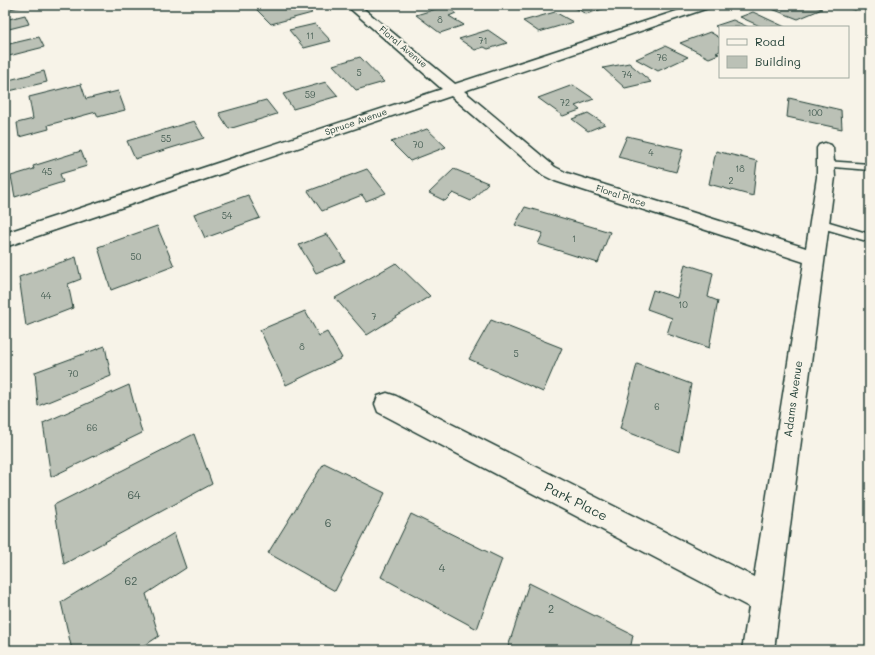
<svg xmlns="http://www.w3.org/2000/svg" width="875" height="655" viewBox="0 0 875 655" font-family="Mali,sans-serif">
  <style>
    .building { fill: #bbc1b6; stroke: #1f3d34 }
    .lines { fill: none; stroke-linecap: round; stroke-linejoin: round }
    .service-casing { stroke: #1f3d34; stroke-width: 3 }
    .minor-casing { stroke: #1f3d34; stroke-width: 3 }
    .service { fill: #f7f3e8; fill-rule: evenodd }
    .minor { fill: #f7f3e8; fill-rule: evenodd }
    .labels { text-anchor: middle; stroke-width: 4; stroke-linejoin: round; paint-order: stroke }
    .number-label { font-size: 9px; fill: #465e54 }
    .far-street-label { font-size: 9px; fill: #1f3d34; stroke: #f7f3e8 }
    .street-label { font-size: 11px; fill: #1f3d34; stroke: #f7f3e8 }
    .near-number-label { font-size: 11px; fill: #465e54 }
    .near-street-label { font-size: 13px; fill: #1f3d34; stroke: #f7f3e8 }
  </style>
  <rect width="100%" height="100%" fill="#f7f3e8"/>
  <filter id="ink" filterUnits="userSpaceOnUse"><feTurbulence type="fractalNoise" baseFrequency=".025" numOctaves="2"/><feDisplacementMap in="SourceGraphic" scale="8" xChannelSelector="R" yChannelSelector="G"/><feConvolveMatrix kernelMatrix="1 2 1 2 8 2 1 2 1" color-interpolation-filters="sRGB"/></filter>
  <g filter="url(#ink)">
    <g class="building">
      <path d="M5 5H24V6L5 10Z"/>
      <path d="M264 5H303L312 13 271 24 254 7Z"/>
      <path d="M570 5H612L613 6 586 14Z"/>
      <path d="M781 5H812L822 9 798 19 772 9Z"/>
      <path d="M838 5H863L855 10Z"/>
      <path d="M446 6 456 13 449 16 464 25 440 33 416 15Z"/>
      <path d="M555 12 573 22 539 32 523 21Z"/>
      <path d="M753 12 785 27H762L740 17Z"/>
      <path d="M25 15 29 24 5 30V20Z"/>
      <path d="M733 20 748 27H720V29L715 26Z"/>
      <path d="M315 24 331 41 304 48 289 30Z"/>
      <path d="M488 30 507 43 488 49 484 47 475 50 459 39Z"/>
      <path d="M710 32 720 38V51L716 53 719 54 709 58 680 43Z"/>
      <path d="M39 37 44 47 5 57V45Z"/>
      <path d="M665 46 688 57 658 71 636 59Z"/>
      <path d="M360 57 384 82 356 90 333 65Z"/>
      <path d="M629 63 651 82 625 88 603 68Z"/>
      <path d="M44 71 47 82 5 92V81Z"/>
      <path d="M326 82 338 96 293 109 283 94Z"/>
      <path d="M81 84 86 99 118 91 125 110 98 117 96 112 48 125 49 129 19 137 17 123 33 119 29 97Z"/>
      <path d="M573 85 594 99 575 106 580 110 563 116 538 98Z"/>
      <path d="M789 98 841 110 842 129 787 117Z"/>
      <path d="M266 100 277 114 229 129 219 113Z"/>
      <path d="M588 113 605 124 588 131 572 119Z"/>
      <path d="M194 121 204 138 135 159 127 141Z"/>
      <path d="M427 129 446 147 410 161 391 142Z"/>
      <path d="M627 136 683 149 676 172 618 157Z"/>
      <path d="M81 151 87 166 60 174 63 182 15 197 11 176 34 169 33 166Z"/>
      <path d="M716 151 757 161 753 196 709 184Z"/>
      <path d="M367 169 386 193 366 201 362 195 322 211 308 191Z"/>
      <path d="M454 169 488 183 471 201 453 193 445 201 429 193Z"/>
      <path d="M248 195 260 218 205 238 194 214Z"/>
      <path d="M525 207 610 232 598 263 538 244 543 233 515 225Z"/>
      <path d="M157 226 174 266 111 290 98 247Z"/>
      <path d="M327 234 345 261 316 273 299 245Z"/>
      <path d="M76 257 81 279 68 284 73 308 26 326 19 277Z"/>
      <path d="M396 263 430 296 367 335 335 298Z"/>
      <path d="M685 264 713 273 708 297 718 301 709 348 667 334 672 318 647 309 653 290 677 298Z"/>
      <path d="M305 311 319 336 327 332 342 358 286 385 260 330Z"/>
      <path d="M491 320 562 348 543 392 469 359Z"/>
      <path d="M105 346 111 376 38 406 35 372Z"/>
      <path d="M637 364 691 384 679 452 620 429Z"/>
      <path d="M129 385 142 433 51 477 43 423Z"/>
      <path d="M194 434 212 484 64 564 54 505Z"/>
      <path d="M324 463 385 493 335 591 268 553Z"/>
      <path d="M411 514 502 559 477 629 381 577Z"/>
      <path d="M174 533 186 568 146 594 159 636 138 650H72L61 602Z"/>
      <path d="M529 583 633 635 630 650H507Z"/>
    </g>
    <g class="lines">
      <g class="service-casing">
        <g id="service">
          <path d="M825 161 870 164V170L821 166 820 164Z"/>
          <path d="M819 219 870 234V242L815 226 813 223 815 220Z"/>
        </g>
      </g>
      <g class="minor-casing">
        <path id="minor" d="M346 5H359L455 84 695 5H713L711 7 464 91 555 167 567 173 806 248 817 177V148L819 145 825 143 831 145 833 148 835 177 774 650H742L749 607 378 412 375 404 378 396 387 393 396 396 754 577 804 262 555 181 543 175 451 96 5 247V233L442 89Z"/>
      </g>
      <use href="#service" class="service"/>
      <use href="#minor" class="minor"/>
    </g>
  </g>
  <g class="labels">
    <g class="number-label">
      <text x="440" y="23">8</text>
      <text x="310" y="39">11</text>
      <text x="483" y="44">71</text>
      <text x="662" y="61">76</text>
      <text x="359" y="76">5</text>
      <text x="627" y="78">74</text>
      <text x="310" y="98">59</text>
      <text x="565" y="106">72</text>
      <text x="815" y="116">100</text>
      <text x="166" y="142">55</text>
      <text x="418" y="148">70</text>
      <text x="651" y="156">4</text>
      <text x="740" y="172">18</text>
      <text x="47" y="175">45</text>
      <text x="731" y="184">2</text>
      <text x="227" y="219">54</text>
      <text x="574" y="242">1</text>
      <text x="136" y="260">50</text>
      <text x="46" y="299">44</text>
      <text x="683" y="308">10</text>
      <text x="374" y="320">7</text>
      <text x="302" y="350">8</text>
      <text x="516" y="357">5</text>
      <text x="73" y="377">70</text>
      <text x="657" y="410">6</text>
      <text x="92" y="431">66</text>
    </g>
    <g class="far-street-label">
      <text transform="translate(403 47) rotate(40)" y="3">Floral Avenue</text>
      <text transform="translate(356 122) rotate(-19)" y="3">Spruce Avenue</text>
      <text transform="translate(621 196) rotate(18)" y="3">Floral Place</text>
    </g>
    <g class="street-label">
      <text transform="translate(793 399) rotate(-82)" y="4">Adams Avenue</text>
    </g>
    <g class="near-number-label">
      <text x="134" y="499">64</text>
      <text x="328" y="527">6</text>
      <text x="442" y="572">4</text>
      <text x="131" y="585">62</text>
      <text x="551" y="613">2</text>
    </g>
    <g class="near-street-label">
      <text transform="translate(576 501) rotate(27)" y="5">Park Place</text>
    </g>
  </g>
  <rect width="875" height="655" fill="none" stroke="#f7f3e8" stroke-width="20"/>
  <rect x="10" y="10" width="855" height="635" fill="none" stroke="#1f3d34" stroke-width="1.5" filter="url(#ink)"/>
  <rect x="719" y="26" width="130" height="52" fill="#f7f3e8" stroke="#a1aaa0"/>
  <rect x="727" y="39" width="20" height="6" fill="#f7f3e8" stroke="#a1aaa0"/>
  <text x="755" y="46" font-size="12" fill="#1f3d34">Road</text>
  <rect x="727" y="56" width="20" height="12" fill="#bbc1b6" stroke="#a1aaa0"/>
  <text x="755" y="66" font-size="12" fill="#1f3d34">Building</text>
</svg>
